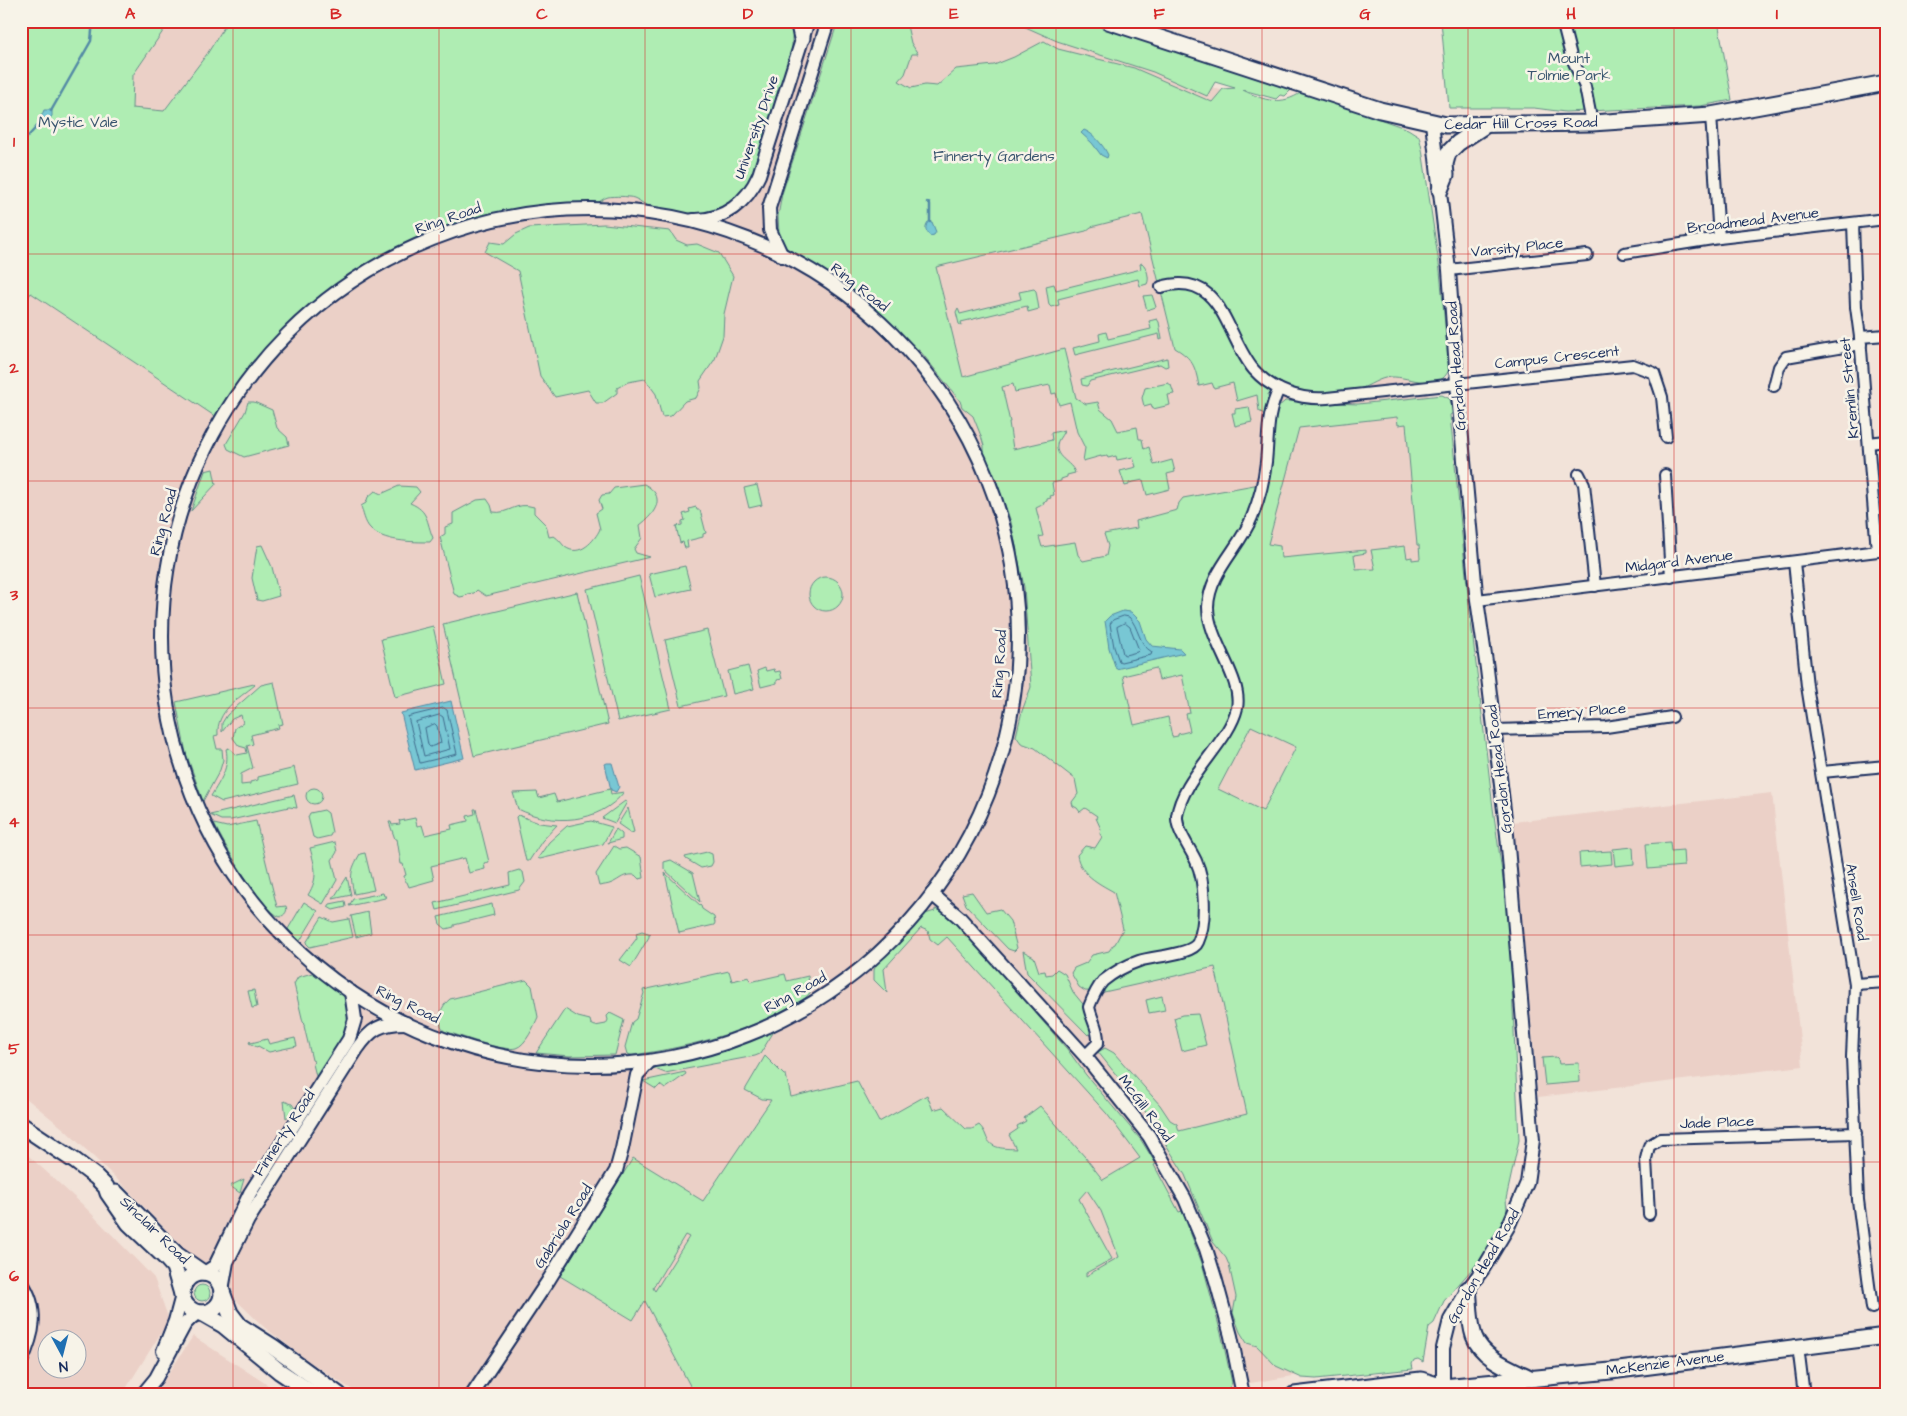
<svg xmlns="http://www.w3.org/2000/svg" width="1907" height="1416" viewBox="0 0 1907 1416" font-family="'Architects Daughter',sans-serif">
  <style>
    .built { fill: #ebd0c7; fill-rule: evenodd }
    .green { fill: #afedb3; stroke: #658e88; fill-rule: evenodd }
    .water { fill: #78c7d4; stroke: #538aa5 }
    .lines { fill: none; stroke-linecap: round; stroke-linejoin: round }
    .shore { stroke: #406c8d; stroke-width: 1 }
    .stream { stroke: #538aa5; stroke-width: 2.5 }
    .minor-casing { stroke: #1b2f5e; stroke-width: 14 }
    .tertiary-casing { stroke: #1b2f5e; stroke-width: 16 }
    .secondary-casing { stroke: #1b2f5e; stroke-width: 19 }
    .minor { stroke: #f7f3e8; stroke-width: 10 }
    .tertiary { stroke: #f7f3e8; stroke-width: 12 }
    .secondary { stroke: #f7f3e8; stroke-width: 15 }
    .grid { fill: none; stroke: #d62828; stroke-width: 1; stroke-opacity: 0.55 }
    .labels { text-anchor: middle; stroke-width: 5; stroke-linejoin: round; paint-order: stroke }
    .park-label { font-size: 15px; fill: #39556f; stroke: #f7f3e8 }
    .street-label { font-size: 15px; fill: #1b2f5e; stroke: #f7f3e8 }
    .neatline { fill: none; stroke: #d62828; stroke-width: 2 }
    .grid-label { font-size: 16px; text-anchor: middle; font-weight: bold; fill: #d62828 }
  </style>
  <rect width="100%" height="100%" fill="#f2e3d9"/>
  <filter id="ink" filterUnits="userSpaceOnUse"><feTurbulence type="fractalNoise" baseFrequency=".02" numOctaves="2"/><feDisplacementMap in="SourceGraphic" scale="10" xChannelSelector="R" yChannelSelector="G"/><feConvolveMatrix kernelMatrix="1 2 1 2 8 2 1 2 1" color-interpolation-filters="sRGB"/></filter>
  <g filter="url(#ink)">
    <g class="built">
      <path d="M21 21H1013L1313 121 1416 252 1493 1139 1305 1374 1244 1384 1196 1395H360L307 1360 264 1327 214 1279 116 1178 64 1129 21 1094Z"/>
      <path d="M1772 793 1803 1066 1538 1097 1513 822Z"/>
      <path d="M21 1149 82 1204 154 1278 169 1320 122 1395H21ZM48 1338H78V1368H48Z"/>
      <path d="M193 1336 283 1395H155Z"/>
    </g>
    <g class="green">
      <path d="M21 21H170L133 75 132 108 164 111 207 54 228 21H792V50L754 172C735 215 691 221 650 207 644 205 640 200 634 198 628 196 614 196 608 197 603 198 599 203 595 204 584 206 571 204 560 205 533 207 505 212 478 219 404 238 331 280 278 337 255 362 235 390 216 417L31 293 21 308Z"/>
      <path d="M838 21H906L911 43 918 54H912L905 74 899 81 911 88 925 85 937 86 956 69 994 65 1014 57 1044 41 1058 49 1134 68 1212 102 1223 89 1235 88 1215 82 1207 96 1153 72 1057 41 1012 21H1085L1292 89 1285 96 1280 95 1276 99 1243 90C1265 101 1281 106 1302 92L1408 129 1419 136 1422 149 1440 271 1449 369C1441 393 1409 376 1391 377 1378 378 1370 386 1359 389 1348 392 1325 395 1313 394 1303 394 1293 387 1283 389 1278 390 1273 392 1268 394L1269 403 1264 414 1259 411 1257 395 1237 401 1233 383 1214 388 1212 383 1199 386C1195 366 1193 359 1175 348L1142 214 1091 227 1086 231 936 267 963 377 1064 349 1076 398 1086 404 1098 402 1100 409 1112 419 1118 431 1137 427 1139 439H1142L1144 449 1149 447 1154 465 1172 460 1175 472 1167 474 1170 489 1147 495 1143 480 1129 483V485L1125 486 1120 471 1136 467 1133 457 1117 460 1116 456 1108 458 1107 456 1101 457V456L1083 461 1085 448 1077 432 1070 402 1059 405 1056 393 1052 394 1050 385 1015 392 1013 384 1002 387 1010 422H1009L1013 449 1052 440 1051 433 1064 430C1063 434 1060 437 1058 441 1052 458 1072 461 1075 473L1067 475V477L1061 479V481L1052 483 1054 495 1050 496 1051 498 1047 499V501L1043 502 1044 504 1036 508 1043 536 1039 537 1042 547 1075 542 1078 555 1083 561 1106 556 1108 546 1104 534 1137 528 1136 521 1177 510 1179 503 1183 498 1254 485 1267 486 1272 423 1277 408 1285 401 1358 404 1442 395 1450 399 1453 413 1450 415 1469 605 1493 808 1509 922 1519 1140 1506 1199 1507 1212 1495 1239 1480 1260 1444 1301 1434 1323 1429 1327 1423 1362 1418 1359 1414 1360 1412 1364 1413 1369 1316 1379 1302 1378 1276 1366 1257 1346 1247 1343 1240 1332 1233 1313 1236 1297 1229 1265 1226 1258 1213 1242 1185 1175 1145 1111 1098 1052 1105 1048 1114 1053 1160 1105 1170 1120 1177 1124 1179 1131 1247 1114 1215 967 1104 992 1085 991 1079 987 1071 973 1074 968 1086 963 1092 955 1109 951 1113 945 1115 944 1123 929 1114 892C1098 883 1080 874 1077 855L1085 846 1095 848 1102 837 1100 834 1101 829 1096 818 1097 816 1085 808 1080 812 1077 808 1073 806 1072 802 1078 794 1075 779 1035 748 1021 743 1016 736 1022 711 1031 687 1024 587 1011 522 996 480 984 455V446L981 436 973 416 962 407 960 401 921 352 852 296 789 254 783 246 779 234 778 216 782 194ZM1397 417 1398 425 1406 424 1417 545H1419L1420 559 1412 560V557L1407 558 1405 546 1371 550 1375 569C1368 570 1363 568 1356 569L1354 555 1366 553V550L1281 558 1280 546 1268 544 1299 428ZM1156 668 1159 680 1182 675 1190 713 1186 714 1190 731 1178 734V736L1172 737 1168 717 1134 725 1123 676ZM1251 726 1296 747 1263 811 1218 789Z"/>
      <path d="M1441 21H1718L1732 100 1700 106 1565 112 1534 108H1449Z"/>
      <path d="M604 224 670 231 676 240 687 245 697 244 719 253 733 276 724 314 723 336 715 359 700 381 701 388 696 398 685 401 671 416 662 417 656 394 645 379 628 382 617 388V393L603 403H596L588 390 555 397 540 376 518 271 485 252 490 242 504 244 516 234 529 228Z"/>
      <path d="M1142 263C1147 267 1150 279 1147 284L1140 286 1138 279 1058 299 1059 305 1051 307 1049 305 1046 286 1054 284 1056 290 1141 269 1140 264Z"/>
      <path d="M1034 289 1036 291 1039 309 1028 312 1027 306 961 322 962 326 959 324 956 312 958 308 960 314 1021 299 1019 292Z"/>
      <path d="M1152 295 1156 307 1147 310 1143 296Z"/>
      <path d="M1157 319 1159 322 1162 339 1160 340 1159 334 1075 355 1073 348 1100 341 1099 334 1106 332 1108 339 1151 329 1149 321Z"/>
      <path d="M1167 358 1168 366 1165 367 1160 364 1090 381 1087 386 1082 385 1081 379Z"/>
      <path d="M1168 383 1171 385 1174 394 1168 395 1170 405 1153 409 1151 404 1144 406 1142 398 1145 388Z"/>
      <path d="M248 402H254L272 410 277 428 287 437 289 445 244 457 228 449 226 444 245 412Z"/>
      <path d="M1249 407 1252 422 1235 426 1232 413H1235V409Z"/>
      <path d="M213 469 216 484 191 511 205 471Z"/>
      <path d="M644 484C667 496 656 513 640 525L642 538 634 549 636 553 650 557 486 596 477 590 474 593 467 594 465 596 460 597 454 594 440 537 445 534V527L453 524V513L477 500 487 499 491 505 493 512C509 515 515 501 534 507V513L546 525 549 537 554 536C559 539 561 543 565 547 580 558 595 540 600 529L596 513 602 509 599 500 602 495 609 494 614 488Z"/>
      <path d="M757 485 762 505 749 508 744 488Z"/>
      <path d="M399 486 416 487 420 492 410 503C429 511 426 521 433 538L430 542C413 542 382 542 370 528 365 523 363 513 361 506L366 503 368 497 375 491 381 494Z"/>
      <path d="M696 507 697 510H700L706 533 703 534V537L687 541 688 548H685L683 542 680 543 676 526 682 525V521L685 520 683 514 690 512 689 509Z"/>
      <path d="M262 545 272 567 279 596 262 601 257 600 252 578 257 546Z"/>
      <path d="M685 566 691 589 655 597 649 574Z"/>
      <path d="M639 576 671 709 618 721 587 589Z"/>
      <circle cx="826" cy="594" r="17"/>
      <path d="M577 592 608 724 474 756 443 624Z"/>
      <path d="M433 626 446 684 395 697 381 639Z"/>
      <path d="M707 630 724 696 681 706 665 640Z"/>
      <path d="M748 666 754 689 733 694 728 671Z"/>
      <path d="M765 668 766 671 774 669 775 672 780 671 782 679 777 680V683L761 687 757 671Z"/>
      <path d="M274 682 283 724 278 725 279 728 251 735 253 744 247 746 253 768 241 774V785L250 784V782L258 780V777L291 769 294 767 298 784 222 802 211 796C220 781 230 767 226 749L229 748 237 755 247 753 246 748 239 746 233 738 235 728 243 723 241 715 232 719 222 732V723L227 715 261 685Z"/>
      <path d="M254 684 255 685C238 699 216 711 218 735L214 736 217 749H222L223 760 220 770 203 801 186 753 176 702Z"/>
      <circle cx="314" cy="796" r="8"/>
      <path d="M610 789 611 794 624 792C599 824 552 826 518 809L513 793 537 792 539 798 554 794 557 802Z"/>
      <path d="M294 795 297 808 289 807 231 820H221L210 815Z"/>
      <path d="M625 801 627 802 615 823 602 818Z"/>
      <path d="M628 808 634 832 631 833 618 824Z"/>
      <path d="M474 809H476L489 862 484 863 485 869 469 873 465 858 431 866 434 880 409 887 407 882H405L404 876 406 875 403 864H401L397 839H395L389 822H391L392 825 400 824 399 820 400 821 415 818 417 826 422 825 425 835 452 829 451 825 468 821 467 816 475 814Z"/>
      <path d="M324 810 328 813 332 832 330 836 317 839 313 837 308 817 310 813Z"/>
      <path d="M518 815 539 823 557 825 542 841 529 861H526L516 817Z"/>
      <path d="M256 821 277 907 286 906C288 911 285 915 280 917 262 910 224 844 214 824L227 827Z"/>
      <path d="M591 821 612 827 603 844 540 859 538 858 549 842 567 826Z"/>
      <path d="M616 829 622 834V839L608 843Z"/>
      <path d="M335 842 337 852 332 860 337 880 323 904 308 895C319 877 315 867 310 848Z"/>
      <path d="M1670 842 1671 851 1683 850 1684 866 1648 869 1646 844Z"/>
      <path d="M614 846 619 849 626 848 641 857 644 878 639 879 635 875C623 874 621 879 612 883 608 885 603 885 599 886L596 874Z"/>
      <path d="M1633 847 1634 864 1615 866 1613 849Z"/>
      <path d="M1611 851 1612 864 1580 867 1579 853Z"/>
      <path d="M707 852 712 854 713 862 711 866 701 868 686 859 685 857Z"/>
      <path d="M365 853 374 890 354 894C350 876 350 871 360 854Z"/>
      <path d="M671 860 693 873 700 902 664 869V862Z"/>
      <path d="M519 870 523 872 525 882 519 890 437 910 435 903 510 885 509 873Z"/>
      <path d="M665 873 701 906 702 909 714 917 715 923 714 925 679 933Z"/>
      <path d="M347 877 351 895 333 899Z"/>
      <path d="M972 892 986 912 1000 909 1010 921 1017 948 1014 951 1008 949 966 905 962 894Z"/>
      <path d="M383 893 384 896H386L385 898 349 906 353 899Z"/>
      <path d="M345 901 346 907 333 910 328 907 330 904Z"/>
      <path d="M304 902 318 911 300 941 288 929Z"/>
      <path d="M492 904 494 915 454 925V927L446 929 440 924 438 917Z"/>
      <path d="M935 909 945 912 953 919 1067 1049 1086 1075 1141 1140 1156 1164 1154 1165 1179 1212 1182 1211 1202 1263 1222 1337 1232 1383 1229 1388 1219 1395H695L645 1301 633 1320 560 1276 633 1158 703 1201 771 1100 762 1099 745 1090 765 1056 784 1075H786L791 1097 857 1081 879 1122 927 1095 933 1110 943 1107 966 1129H972L979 1125C983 1129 984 1131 986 1136 991 1150 1004 1148 1016 1149L1009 1135 1018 1129 1017 1126 1026 1121 1024 1118 1040 1106 1085 1157 1103 1180 1140 1158 1107 1114 947 937 938 945 930 939 928 931 921 928 884 969 887 993 874 980V970L877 963 925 914 935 911ZM1087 1190 1101 1211 1119 1257 1086 1276V1273L1112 1259 1079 1199ZM685 1235 689 1237 655 1291 653 1288Z"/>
      <path d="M368 912 371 933 356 937 351 916Z"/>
      <path d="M322 917 333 922 349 919 353 937 310 947 306 943Z"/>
      <path d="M642 931 651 934 649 935V937L631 967 620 960 637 938 636 933Z"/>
      <path d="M1023 951 1034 957 1039 972 1045 971 1046 975 1052 974 1057 969 1065 974 1073 992 1087 1009 1093 1029 1088 1035 1027 973Z"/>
      <path d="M729 971 732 981 749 977 750 982 785 974 787 981 808 976 810 993C804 1001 792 1005 784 1010 736 1035 685 1048 632 1055L627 1054 625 1047 632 1022 636 1019 644 993 643 990Z"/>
      <path d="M316 972 343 995 347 1000 351 1025 318 1080V1076H316L313 1064 314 1061 312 1060 304 1026 305 1024 303 1022 294 984 298 977Z"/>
      <path d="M526 980 532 986 538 1017C534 1026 526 1045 516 1048 503 1052 458 1035 444 1031L441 1027C439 1016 440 1007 450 999Z"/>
      <path d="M254 990 257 1007 252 1008 248 991Z"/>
      <path d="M1162 996 1165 1010 1149 1013 1146 1000Z"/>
      <path d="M565 1009 578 1017 590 1020 591 1024 595 1026 606 1024 608 1020 607 1016 610 1013 624 1020 615 1055 570 1056 536 1053Z"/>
      <path d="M1198 1014 1206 1045 1182 1051 1174 1018 1182 1015Z"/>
      <path d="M776 1028 760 1054 755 1056 665 1073 650 1067 706 1054Z"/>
      <path d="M295 1038 297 1046 269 1052 258 1046 257 1047 249 1043 250 1041 251 1043 267 1039 269 1044Z"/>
      <path d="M1556 1057 1558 1059 1559 1064 1579 1063 1580 1082 1545 1085 1542 1058Z"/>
      <path d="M685 1072 686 1074 665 1089 660 1085 656 1089 643 1081Z"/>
      <path d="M284 1101 292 1104 296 1110 286 1118Z"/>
      <path d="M244 1179 240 1193 230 1186Z"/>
      <circle cx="202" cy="1293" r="8"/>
    </g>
    <g class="water">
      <path d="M44 110H52V116L44 125 39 122Z"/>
      <path d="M1084 130C1093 133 1104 146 1108 155L1107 158 1101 155 1092 143 1081 133Z"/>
      <path d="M928 222H932L936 232 934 235 930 236C926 231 924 228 928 222Z"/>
      <path d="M1123 611 1131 612 1140 621 1146 639 1152 646 1180 649 1184 653 1116 669 1109 648 1105 621 1110 616Z"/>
      <path d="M451 701 464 758 415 770 401 713Z"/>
      <path d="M607 763H612L619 787 616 792 611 790 605 764Z"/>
    </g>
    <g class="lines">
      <g class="shore">
        <path d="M1124 616 1129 617C1139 627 1138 644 1152 652L1151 655 1121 662 1119 661 1114 647 1110 624 1113 620Z"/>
        <path d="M1125 623 1130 627 1139 650 1137 652 1125 655 1123 654 1117 627Z"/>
        <path d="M444 708 447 710 457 754 420 763 408 717Z"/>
        <path d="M440 715 443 717 450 749 424 756 416 722Z"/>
        <path d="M435 724 437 726 441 743 430 747 428 745 425 728Z"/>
      </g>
      <g class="stream">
        <path d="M51 111 91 41 93 21"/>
        <path d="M21 144 42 121"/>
        <path d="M927 202 930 204V222"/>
      </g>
      <g class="minor-casing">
        <g id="minor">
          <path d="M1562 21 1571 56 1585 87 1592 123"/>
          <path d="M1711 115 1719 238"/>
          <path d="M1853 223 1856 307 1860 337 1877 551"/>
          <path d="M1624 253 1719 238 1886 219"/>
          <path d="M1449 270 1587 255"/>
          <path d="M1161 287C1223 269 1225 336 1254 370 1273 391 1300 400 1327 398L1633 365 1654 373 1662 397 1666 437"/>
          <path d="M1860 337 1886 335"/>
          <path d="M1774 386 1779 367 1786 357 1861 344"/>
          <path d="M1869 443 1886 441"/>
          <path d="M1579 474 1584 484 1595 586"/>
          <path d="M1665 475 1671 577"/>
          <path d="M1794 562 1807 686 1855 984 1852 1057 1858 1200 1872 1308"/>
          <path d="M1477 600 1886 550"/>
          <path d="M1494 730 1606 727 1672 717"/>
          <path d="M1822 772 1886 766"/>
          <path d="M1855 984 1886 982"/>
          <path d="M1085 1056 1098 1043C1099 1029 1092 1021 1089 1007 1092 999 1097 988 1103 981 1113 973 1127 965 1139 961 1153 956 1193 955 1198 942 1207 922 1205 880 1196 861 1190 848 1176 830 1177 816 1182 778 1229 743 1237 708 1243 678 1208 641 1208 607 1209 572 1240 548 1252 517 1259 500 1264 480 1266 462 1269 434 1266 416 1279 389"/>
          <path d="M1649 1214 1646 1159 1649 1146 1660 1139 1856 1133"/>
          <path d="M21 1280C41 1309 35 1334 21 1364"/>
          <path d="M1798 1346 1804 1395"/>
        </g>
      </g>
      <g class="tertiary-casing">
        <g id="tertiary">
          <path d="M1432 123 1449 270 1457 383 1476 593 1487 669 1507 835 1533 1140 1527 1183 1508 1227 1483 1269 1468 1289 1450 1320 1443 1348V1387"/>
          <circle cx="590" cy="637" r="428"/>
          <path d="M693 220C724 221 747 202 759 175L808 21"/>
          <path d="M782 256 770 230 769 208 828 21"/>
          <path d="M932 894 960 918 1085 1056 1149 1136 1185 1199 1206 1249 1216 1281 1231 1336 1243 1395"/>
          <path d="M204 1273 215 1266 250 1193 349 1039 355 1019 351 992"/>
          <path d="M222 1290 227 1262 248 1220 357 1049C371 1029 380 1023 406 1023"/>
          <path d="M163 1351 175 1321 182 1295"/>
          <path d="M142 1395 156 1378 185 1324 192 1317 200 1313"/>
          <path d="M472 1395 548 1281 616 1171 622 1149 637 1075 650 1061"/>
        </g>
      </g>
      <g class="secondary-casing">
        <g id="secondary">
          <path d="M798 21 802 38"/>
          <path d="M1108 21 1380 110 1446 125 1592 123 1711 115 1886 83"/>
          <path d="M1440 190 1446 175 1445 164 1448 153 1458 143 1484 126"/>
          <path d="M21 1125 75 1161 96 1177 106 1187 108 1193 129 1223 165 1257 174 1267 182 1294"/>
          <path d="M116 1193 177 1255 203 1273"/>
          <circle cx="202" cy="1293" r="20"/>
          <path d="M1468 1289C1470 1304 1469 1321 1474 1336 1482 1359 1512 1369 1532 1379"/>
          <path d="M222 1292 230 1313 240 1326 273 1347 339 1395"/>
          <path d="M202 1313 223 1325 279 1371 315 1395"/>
          <path d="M1294 1395 1421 1380 1443 1387"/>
          <path d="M1420 1395 1443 1387 1611 1371 1886 1336"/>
        </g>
      </g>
      <use href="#minor" class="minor"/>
      <use href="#tertiary" class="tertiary"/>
      <use href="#secondary" class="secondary"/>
    </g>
  </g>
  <path class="grid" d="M233 21V1395M439 21V1395M645 21V1395M851 21V1395M1056 21V1395M1262 21V1395M1468 21V1395M1674 21V1395M21 254H1886M21 481H1886M21 708H1886M21 935H1886M21 1162H1886"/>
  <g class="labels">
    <g class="park-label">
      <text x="1569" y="63">Mount<tspan x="1569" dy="17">Tolmie Park</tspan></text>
      <text x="78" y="127">Mystic Vale</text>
      <text x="994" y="161">Finnerty Gardens</text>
    </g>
    <g class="street-label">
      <text transform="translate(1521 123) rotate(-1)" y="5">Cedar Hill Cross Road</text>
      <text transform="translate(756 127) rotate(-71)" y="5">University Drive</text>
      <text transform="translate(448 218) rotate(-19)" y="5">Ring Road</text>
      <text transform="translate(1753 220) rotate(-7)" y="5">Broadmead Avenue</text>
      <text transform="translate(1517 247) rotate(-6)" y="5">Varsity Place</text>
      <text transform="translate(860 287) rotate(38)" y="5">Ring Road</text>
      <text transform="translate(1557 357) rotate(-6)" y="5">Campus Crescent</text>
      <text transform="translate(1456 366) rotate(-94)" y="5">Gordon Head Road</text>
      <text transform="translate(1849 388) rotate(-95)" y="5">Kremlin Street</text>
      <text transform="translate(163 522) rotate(-75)" y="5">Ring Road</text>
      <text transform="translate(1679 561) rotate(-7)" y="5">Midgard Avenue</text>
      <text transform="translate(999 664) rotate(-86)" y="5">Ring Road</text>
      <text transform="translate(1582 711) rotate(-4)" y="5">Emery Place</text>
      <text transform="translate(1499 769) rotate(-97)" y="5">Gordon Head Road</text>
      <text transform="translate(1857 902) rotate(81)" y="5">Ansell Road</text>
      <text transform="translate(795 992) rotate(-29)" y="5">Ring Road</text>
      <text transform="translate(408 1004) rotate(26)" y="5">Ring Road</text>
      <text transform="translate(1146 1108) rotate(53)" y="5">McGill Road</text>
      <text transform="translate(1717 1122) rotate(-2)" y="5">Jade Place</text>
      <text transform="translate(284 1133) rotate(-57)" y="5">Finnerty Road</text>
      <text transform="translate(563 1226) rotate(-58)" y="5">Gabriola Road</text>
      <text transform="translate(155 1230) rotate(44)" y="5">Sinclair Road</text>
      <text transform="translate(1483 1266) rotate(-60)" y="5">Gordon Head Road</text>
      <text transform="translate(1665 1363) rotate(-7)" y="5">McKenzie Avenue</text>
    </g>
  </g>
  <rect width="1907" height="1416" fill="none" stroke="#f7f3e8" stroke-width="55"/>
  <g transform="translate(62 1354) rotate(173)"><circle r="24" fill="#f7f3e8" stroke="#9fa5b1"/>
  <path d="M0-4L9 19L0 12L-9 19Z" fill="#1f6fb2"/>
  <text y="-8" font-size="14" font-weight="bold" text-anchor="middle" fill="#1b2f5e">N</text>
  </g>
  <rect x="28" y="28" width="1852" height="1360" class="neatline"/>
  <g class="grid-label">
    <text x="130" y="19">A</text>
    <text x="336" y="19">B</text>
    <text x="542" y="19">C</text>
    <text x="748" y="19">D</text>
    <text x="954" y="19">E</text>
    <text x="1159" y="19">F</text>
    <text x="1365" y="19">G</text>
    <text x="1571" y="19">H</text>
    <text x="1777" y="19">I</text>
    <text x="14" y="147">1</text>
    <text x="14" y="373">2</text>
    <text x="14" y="600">3</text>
    <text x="14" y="827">4</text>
    <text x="14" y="1054">5</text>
    <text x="14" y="1281">6</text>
  </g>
</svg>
